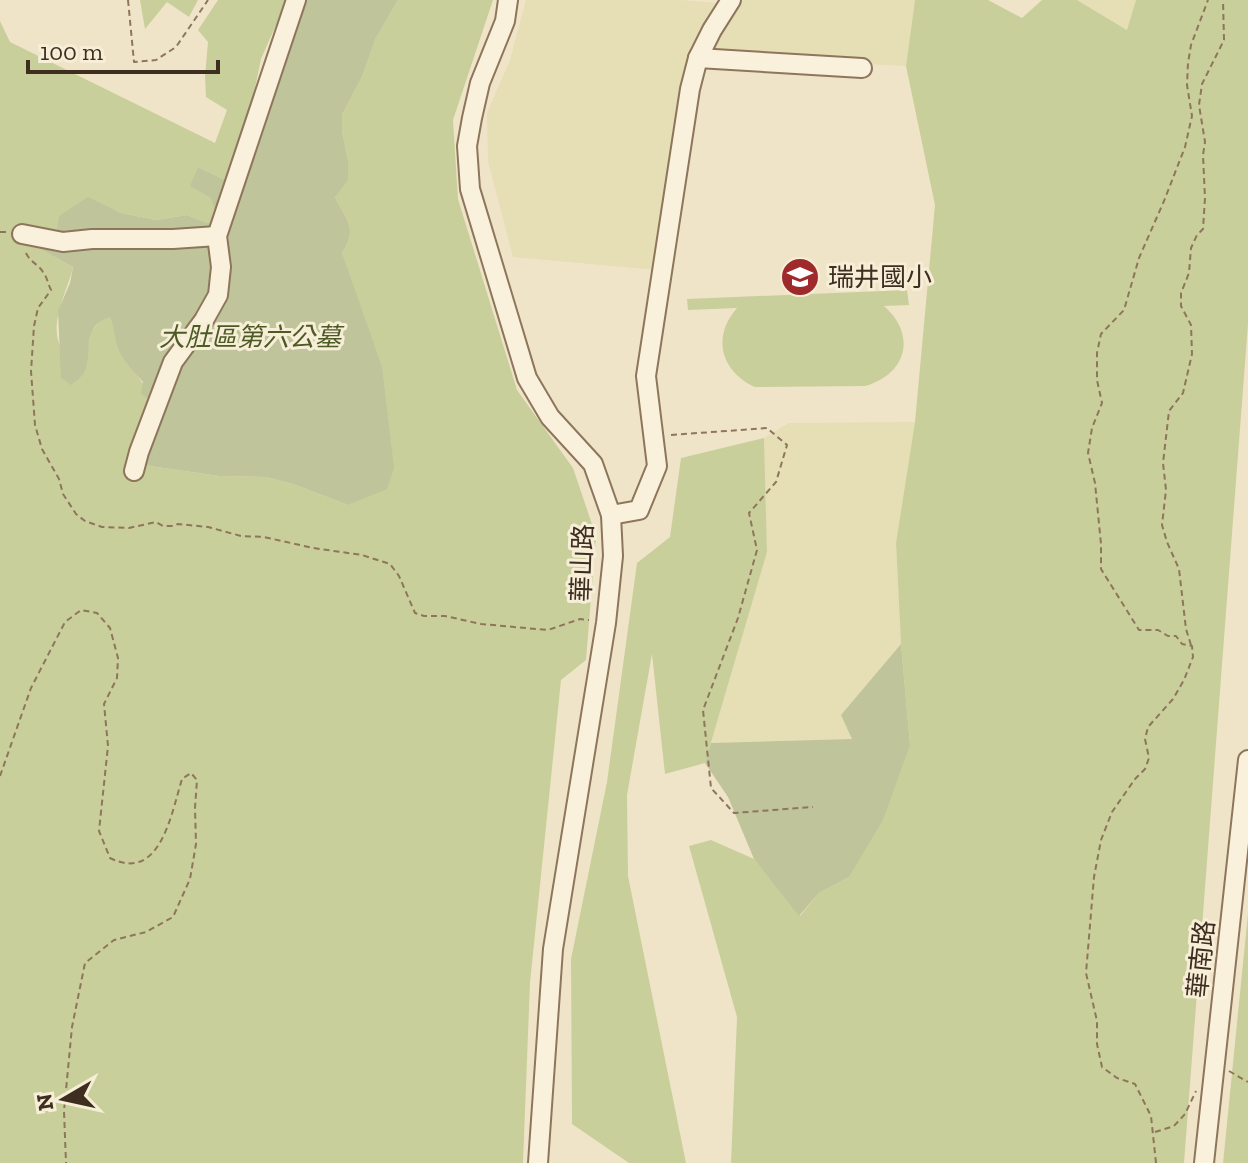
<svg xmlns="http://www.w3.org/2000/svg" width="1248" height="1163" viewBox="0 0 1248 1163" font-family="'Zilla Slab','Noto Sans TC',serif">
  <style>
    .farmland { fill: #e6deb5 }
    .green { fill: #c9cf9b }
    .cemetery { fill: #bfc49a }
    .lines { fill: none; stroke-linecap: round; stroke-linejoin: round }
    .minor-casing { stroke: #8d765c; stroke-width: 22 }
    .path { stroke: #8d765c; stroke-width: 2; stroke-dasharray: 6 4; stroke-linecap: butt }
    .minor { stroke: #faf1dc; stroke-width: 18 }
    .labels { text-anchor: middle; stroke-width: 6; stroke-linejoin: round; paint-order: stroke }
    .poi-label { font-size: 26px; fill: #3d2e20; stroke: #f7eed8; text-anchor: start }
    .park-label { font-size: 26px; font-style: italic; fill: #4d5a26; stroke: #f7eed8 }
    .street-label { font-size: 26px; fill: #3d2e20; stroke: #f7eed8 }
  </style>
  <rect width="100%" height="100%" fill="#f0e4c8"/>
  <g class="farmland">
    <path d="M526 0H682L718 3 689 54 679 99 656 270 513 257 488 161 487 113 510 60Z"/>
    <path d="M743 0H915L906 66 707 56Z"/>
    <path d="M1077 0H1136L1128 30Z"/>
    <path d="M915 422 896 543 901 644 841 715 853 739 711 743 767 552 764 438 789 423Z"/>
  </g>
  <g class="green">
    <path d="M140 0H198L189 17 167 2 145 29Z"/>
    <path d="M218 0H287L261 59 236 180 223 179 198 167 191 186 212 198 220 225 207 223 187 215 156 220 121 213 88 198 56 239 40 249 73 267C68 290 47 326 62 349 68 358 77 365 84 373L91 332 108 310 115 327 117 347 158 405 143 465 219 476 266 477 293 484 348 505 347 270 342 253C358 228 347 221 335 197L348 160 342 131V115L362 77 376 38 398 0H493L453 120 458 199 517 390 573 468 596 536 586 660 561 680 530 983 523 1163H0V21L10 42 215 143 227 110 206 97 205 76 208 42 198 30Z"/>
    <path d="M915 0H988L1022 18 1042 0H1077L1127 30 1136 0H1248V324L1184 1163H731L737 1017 689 846 711 840 754 859 800 916 819 893 849 877 910 745 901 644 896 543 915 422 935 205 906 66Z"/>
    <path d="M907 290 909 305 884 306C917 335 907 374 865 386L755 387C720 371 712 336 737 308L688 310 687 299Z"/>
    <path d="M764 438 767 552 705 763 665 774 652 654 627 795 628 876 686 1163H629L572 1124 571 959 607 782 637 563 670 537 681 458Z"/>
    <path d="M1248 913V1163H1223Z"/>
  </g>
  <g class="cemetery">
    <path d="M307 0H398L376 38 362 77 342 115V131L348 160V180L335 197C347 221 358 228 342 253L382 367 394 468 387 489 348 505 293 484 266 477 219 476 143 465 158 405 141 394 143 382C134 372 124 362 118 349 114 339 116 329 110 317 81 326 93 351 85 371 83 376 76 381 71 385L61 378 58 311 70 283 73 267 40 249 38 232 56 238 59 216 88 197 121 213 156 220 187 215 207 223 220 224 211 198 190 186 198 167 223 179 236 180Z"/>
    <path d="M901 644 910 745 883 820 849 877 819 893 799 916 754 859 728 797 705 763 711 743 852 739 841 715Z"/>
  </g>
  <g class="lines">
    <g class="minor-casing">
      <g id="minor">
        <path d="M508 0 505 21 480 83 472 118 467 146 470 189 527 378 550 417 593 464 611 515 613 556 606 623 553 949 538 1163"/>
        <path d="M698 58 862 68"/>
        <path d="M22 234 63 242 92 239H173L217 236"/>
        <path d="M134 471 139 452 173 362 204 320 218 295 221 267 217 236 296 0"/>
        <path d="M611 515 639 510 657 466 646 376 690 89 698 58 712 30 731 0"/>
        <path d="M1204 1163 1248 760"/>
      </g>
    </g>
    <g class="path">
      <path d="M128 0 134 62 156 60 176 47 208 0"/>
      <path d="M0 232H7"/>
      <path d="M26 253C30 262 38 264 43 272 47 277 48 284 51 290L38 308 34 326 31 371 35 425 42 449 59 479 63 494 76 514 85 521 102 527 129 528 156 522 163 526H173L178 524 208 527 241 536 264 537 313 548 362 555 390 564 399 576 415 613 424 616H445L481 624 548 630 580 619 589 620"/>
      <path d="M671 435 767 428 787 445 776 482 749 513 757 550 738 618 703 710 711 788 734 813 813 807"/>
      <path d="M1191 645 1186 629 1179 569 1167 542 1162 525 1166 490 1163 463 1169 411 1183 393 1192 354 1191 325 1181 306V293L1189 273 1191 248 1197 235 1203 229 1205 198 1203 155 1205 142 1199 105 1202 84 1224 40 1223 0"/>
      <path d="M0 776 31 688 65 622 81 610 97 613 110 628 118 658 117 678 104 704 108 746 99 831 110 858C160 883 171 815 182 779L191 773 197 780 195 808 196 844 190 879 173 917 146 932 114 940 85 963 72 1027 64 1111 66 1163"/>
      <path d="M1229 1071 1248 1082"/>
      <path d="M1155 1132 1174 1126 1185 1114 1196 1091"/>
      <path d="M1156 1163 1151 1116 1135 1084 1117 1078 1102 1067 1097 1044V1021L1086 973 1094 877 1101 840 1112 812 1135 779 1145 769 1149 758 1145 739 1148 727 1173 699 1184 680 1193 657 1192 646 1182 644 1176 636H1168L1158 630H1139L1101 569V544L1095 483 1088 453 1092 428 1102 403 1097 380V353L1101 334 1124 310 1139 258 1164 201 1185 147 1192 116 1187 85 1188 63 1191 45 1208 0"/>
    </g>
    <use href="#minor" class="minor"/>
  </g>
  <defs>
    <g id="school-disc" transform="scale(2)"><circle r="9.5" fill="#9e2a2b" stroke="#f7eed8"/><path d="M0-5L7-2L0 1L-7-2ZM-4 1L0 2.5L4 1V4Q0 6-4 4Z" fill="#fff"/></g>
  </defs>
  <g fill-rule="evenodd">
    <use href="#school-disc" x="800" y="277"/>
  </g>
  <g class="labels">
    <g class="poi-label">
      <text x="828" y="286">瑞井國小</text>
    </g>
    <g class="park-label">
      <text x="250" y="346">大肚區第六公墓</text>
    </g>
    <g class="street-label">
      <text transform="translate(582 563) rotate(-88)" y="9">華山路</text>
      <text transform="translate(1201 959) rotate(-84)" y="9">華南路</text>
    </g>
  </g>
  <g transform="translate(64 1099) rotate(261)" stroke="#f7eed8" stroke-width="6" paint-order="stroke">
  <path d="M0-6L14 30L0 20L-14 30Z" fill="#3d2e20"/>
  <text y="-12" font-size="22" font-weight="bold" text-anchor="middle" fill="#3d2e20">N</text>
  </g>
  <path d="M28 60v12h190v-12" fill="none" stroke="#3d2e20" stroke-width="4"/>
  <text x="40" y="60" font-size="24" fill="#3d2e20" stroke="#f7eed8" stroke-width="6" paint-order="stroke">100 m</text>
</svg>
